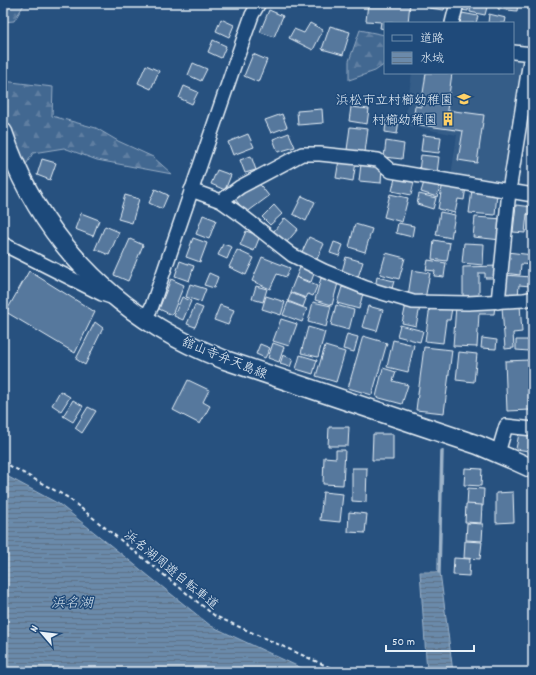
<svg xmlns="http://www.w3.org/2000/svg" width="536" height="675" viewBox="0 0 536 675" font-family="Dekko,'Klee One',sans-serif">
  <style>
    .built { fill: #355d88 }
    .forest { fill: url(#forest-firs); stroke: #96acc4 }
    .water { fill: url(#water-rules); stroke: #9db3c9 }
    .lines { fill: none; stroke-linecap: round; stroke-linejoin: round }
    .stream { stroke: #9db3c9; stroke-width: 3.5 }
    .building { fill: #57789d; stroke: #e8f1f8 }
    .street-casing { stroke: #e8f1f8; stroke-width: 16 }
    .secondary-casing { stroke: #e8f1f8; stroke-width: 21 }
    .path { stroke: #e8f1f8; stroke-width: 2; stroke-dasharray: 4 3; stroke-linecap: butt }
    .street { stroke: #1f4a7a; stroke-width: 13 }
    .secondary { stroke: #1f4a7a; stroke-width: 18 }
    .labels { text-anchor: middle; stroke-width: 3; stroke-linejoin: round; paint-order: stroke }
    .poi-label { font-size: 13px; fill: #e8f1f8; stroke: #1f4a7a; text-anchor: end }
    .street-label { font-size: 13px; fill: #e8f1f8; stroke: #1f4a7a }
    .water-label { font-size: 14px; font-style: italic; fill: #d5e2ec; stroke: #1f4a7a }
  </style>
  <defs>
    <pattern id="forest-firs" width="22" height="20" patternUnits="userSpaceOnUse"><rect width="22" height="20" fill="#436891"/><path d="M5 1l3.5 6h-7zM16 11l3.5 6h-7z" fill="#5e7ea1"/></pattern>
    <pattern id="water-rules" width="6" height="5" patternUnits="userSpaceOnUse"><rect width="6" height="5" fill="#6b8aaa"/><path d="M0 2.5h6" fill="none" stroke="#5e7388"/></pattern>
  </defs>
  <rect width="100%" height="100%" fill="#27517f"/>
  <filter id="ink" filterUnits="userSpaceOnUse"><feTurbulence type="fractalNoise" baseFrequency=".025" numOctaves="2"/><feDisplacementMap in="SourceGraphic" scale="8" xChannelSelector="R" yChannelSelector="G"/><feConvolveMatrix kernelMatrix="1 2 1 2 8 2 1 2 1" color-interpolation-filters="sRGB"/></filter>
  <g filter="url(#ink)">
    <path class="built" d="M513 60 526 62 506 184 451 176 457 135 404 125 412 73H513Z"/>
    <g class="forest">
      <path d="M3 3H25L14 21 3 22Z"/>
      <path d="M360 30 385 35V64L375 71 349 80V61Z"/>
      <path d="M3 81 53 87 52 116 96 128 118 141 153 157 172 174 97 160 64 148 33 153 24 168 6 117 3 103Z"/>
    </g>
    <g class="water">
      <path d="M3 474 59 504 211 626 310 672H3Z"/>
      <path d="M420 572H440L453 672H427Z"/>
    </g>
    <g class="lines">
      <path class="stream" d="M439 572 442 451"/>
    </g>
    <g class="building">
      <path d="M368 3H410L408 23H385V29L380 28 381 22 366 21Z"/>
      <path d="M429 3H446L444 10 429 8Z"/>
      <path d="M461 3H469L468 11 460 10Z"/>
      <path d="M471 3H488L485 15 470 12Z"/>
      <path d="M499 3H518L517 11 498 9Z"/>
      <path d="M269 10 283 16 274 37 260 32Z"/>
      <path d="M462 13 478 16 476 23H460Z"/>
      <path d="M489 14 506 18 505 23H488Z"/>
      <path d="M221 19 234 25 229 37 216 31Z"/>
      <path d="M310 23 323 30 313 50 289 38 294 29 304 33Z"/>
      <path d="M330 26 350 32 343 55 322 49Z"/>
      <path d="M213 40 226 46 221 58 208 52Z"/>
      <path d="M253 54 267 60 258 82 244 76Z"/>
      <path d="M193 63 207 69 201 81 188 75Z"/>
      <path d="M146 65 159 71 151 89 138 83Z"/>
      <path d="M426 73H452L447 110 484 115 477 163 458 160 463 131 413 124 415 106 421 107Z"/>
      <path d="M184 86 198 92 192 104 179 98Z"/>
      <path d="M351 107 369 109 367 124 349 121Z"/>
      <path d="M322 109 323 123 298 125 297 111Z"/>
      <path d="M282 114 287 127 271 133 265 120Z"/>
      <path d="M386 119 399 120 397 134 385 132Z"/>
      <path d="M350 127 368 129 365 152 347 150Z"/>
      <path d="M289 133 295 147 278 152 273 139Z"/>
      <path d="M248 134 254 147 233 155 228 142Z"/>
      <path d="M423 135 441 137 439 153 421 151Z"/>
      <path d="M386 141 404 144 402 159 384 157Z"/>
      <path d="M421 155 439 157 437 173 419 171Z"/>
      <path d="M251 156 256 170 245 173 240 160Z"/>
      <path d="M42 159 56 163 50 180 37 175Z"/>
      <path d="M339 160 356 162 353 181 336 178Z"/>
      <path d="M361 164 382 167 381 183 359 181Z"/>
      <path d="M217 170 231 175 225 190 211 184Z"/>
      <path d="M395 178 414 182 411 195 392 191Z"/>
      <path d="M258 182 269 196 246 213 235 199Z"/>
      <path d="M424 182 440 186 437 197 421 192Z"/>
      <path d="M443 182 466 187 464 200 458 199 455 213 438 209Z"/>
      <path d="M155 189 168 195 162 209 149 203Z"/>
      <path d="M472 190 497 193 495 215 469 213Z"/>
      <path d="M390 194 408 198 402 222 384 217Z"/>
      <path d="M419 194 436 198 433 209 417 204Z"/>
      <path d="M125 195 139 199 132 223 118 219Z"/>
      <path d="M302 196 315 202 306 221 293 214Z"/>
      <path d="M274 205 282 214 270 225 262 217Z"/>
      <path d="M516 205 533 207V215L527 214 525 233 513 232Z"/>
      <path d="M440 212 455 215 451 238 436 235Z"/>
      <path d="M81 213 99 220 93 236 75 229Z"/>
      <path d="M203 215 216 220 209 239 196 234Z"/>
      <path d="M475 217 503 219 501 240 473 237Z"/>
      <path d="M285 218 298 229 286 243 273 232Z"/>
      <path d="M398 223 414 226 412 237 396 233Z"/>
      <path d="M355 224 372 229 365 252 349 247Z"/>
      <path d="M105 226 119 232 109 255 95 249Z"/>
      <path d="M246 231 260 236 254 251 240 245Z"/>
      <path d="M309 237 324 244 316 261 301 254Z"/>
      <path d="M193 238 207 243 200 262 186 257Z"/>
      <path d="M130 239 143 245 128 281 114 275Z"/>
      <path d="M434 240 450 243 447 261 432 259Z"/>
      <path d="M334 242 343 245 339 256 330 253Z"/>
      <path d="M464 243 484 244 483 265 462 263Z"/>
      <path d="M223 244 232 247 227 259 218 255Z"/>
      <path d="M237 250 254 258 246 275 229 267Z"/>
      <path d="M507 252 533 255V265L521 264 520 275 505 273Z"/>
      <path d="M386 253 405 258 399 279 380 274Z"/>
      <path d="M262 257 290 268 286 277 277 274 270 289 252 281Z"/>
      <path d="M346 257 363 262 357 280 341 275Z"/>
      <path d="M428 260 446 263 444 277 434 276 435 271 426 270Z"/>
      <path d="M180 261 194 266 189 281 175 276Z"/>
      <path d="M301 265 315 271 311 282 296 277Z"/>
      <path d="M498 266V278H485V273H479V297L463 298V267Z"/>
      <path d="M412 270 430 273 425 299 408 296Z"/>
      <path d="M29 271 95 312 75 353 6 312Z"/>
      <path d="M209 273 218 277 214 288 204 285Z"/>
      <path d="M505 275 531 277V286L519 285 518 297 503 296Z"/>
      <path d="M296 277 317 286 313 296 308 294 306 298 290 292Z"/>
      <path d="M377 277 394 281 391 292 375 288Z"/>
      <path d="M321 278 338 283 332 305 315 300Z"/>
      <path d="M171 279 184 285 172 315 159 309Z"/>
      <path d="M190 284 206 289 201 302 186 297Z"/>
      <path d="M256 286 267 289 263 302 252 299Z"/>
      <path d="M342 287 363 293 359 309 337 303Z"/>
      <path d="M291 293 306 299 303 307 288 301Z"/>
      <path d="M266 296 285 302 281 315 262 309Z"/>
      <path d="M182 297 191 301 183 320 174 316Z"/>
      <path d="M288 302 307 309 302 322 283 315Z"/>
      <path d="M313 302 331 306 326 327 308 322Z"/>
      <path d="M406 304 420 307 416 326 402 323Z"/>
      <path d="M195 305 203 308 195 327 187 324Z"/>
      <path d="M220 305 234 310 228 325 214 320Z"/>
      <path d="M336 305 354 310 349 330 331 325Z"/>
      <path d="M520 305 522 332 513 333 514 348 505 349 502 307Z"/>
      <path d="M368 306 383 310 377 331 362 327Z"/>
      <path d="M430 306 452 308 450 320H446L443 343 425 341Z"/>
      <path d="M456 306H495L494 314H479L477 347 453 346Z"/>
      <path d="M281 319 297 324 289 346 273 341Z"/>
      <path d="M95 322 103 328 85 365 76 359Z"/>
      <path d="M400 325 423 331 420 342 397 336Z"/>
      <path d="M308 327 325 332 318 357 301 353Z"/>
      <path d="M347 334 358 337 354 352 343 349Z"/>
      <path d="M363 336 387 343 372 395 348 388Z"/>
      <path d="M482 338 497 340 496 349 481 348Z"/>
      <path d="M393 340 414 345 408 372 387 367Z"/>
      <path d="M516 340H529V351L516 350Z"/>
      <path d="M273 343 284 347 279 362 268 358Z"/>
      <path d="M260 344 270 348 265 358 256 354Z"/>
      <path d="M325 346 345 352 336 382 316 376Z"/>
      <path d="M424 347 452 350 444 413 416 410Z"/>
      <path d="M459 352 477 354 474 382 456 380Z"/>
      <path d="M283 355 293 359 290 367 280 364Z"/>
      <path d="M300 355 317 360 313 374 296 369Z"/>
      <path d="M529 360 531 410 507 411 505 361Z"/>
      <path d="M383 368 396 372 393 381 408 385 402 404 376 397Z"/>
      <path d="M188 380 209 390 203 402 210 406 200 424 173 410Z"/>
      <path d="M60 391 70 397 61 411 52 405Z"/>
      <path d="M73 400 83 406 73 422 63 416Z"/>
      <path d="M88 407 96 411 82 433 75 428Z"/>
      <path d="M329 427H349L348 446H328Z"/>
      <path d="M519 433 532 435 529 451 516 449Z"/>
      <path d="M373 434H393V460H372Z"/>
      <path d="M336 450H345L343 485 323 484 324 457 336 458Z"/>
      <path d="M352 468H367L366 502 352 501Z"/>
      <path d="M465 468 482 469 481 486 464 485Z"/>
      <path d="M468 488 484 489 483 506 467 505Z"/>
      <path d="M323 492 343 494 340 522 320 520Z"/>
      <path d="M513 492 514 522 496 523V493Z"/>
      <path d="M466 504 482 505 481 523 465 522Z"/>
      <path d="M349 512 367 514 365 533 348 532Z"/>
      <path d="M467 523 483 524 482 541 466 540Z"/>
      <path d="M465 541 482 542 480 559 464 558Z"/>
      <path d="M454 558 470 559 469 576 453 575Z"/>
    </g>
    <g class="lines">
      <g class="street-casing">
        <g id="street">
          <path d="M452 23 457 3"/>
          <path d="M513 52 533 54"/>
          <path d="M191 190 221 201 245 218 292 255 324 271 366 288 413 302 468 303 524 300 533 298"/>
          <path d="M221 201 240 187 302 154H320L378 160 391 171 533 195"/>
          <path d="M3 244 102 294 111 297"/>
          <path d="M498 302 509 191 531 54"/>
          <path d="M145 319 152 306 233 69 252 15 259 3"/>
          <path d="M498 453 506 426 533 429"/>
        </g>
      </g>
      <g class="secondary-casing">
        <path id="secondary" d="M3 132C30 214 85 283 159 328 180 341 202 351 225 360L478 445 511 459 533 469"/>
      </g>
      <path class="path" d="M3 462 67 497 215 616 340 672"/>
      <use href="#street" class="street"/>
      <use href="#secondary" class="secondary"/>
    </g>
  </g>
  <defs>
    <g id="school-bare" transform="scale(1.08)"><path d="M0-5L7-2L0 1L-7-2ZM-4 1L0 2.5L4 1V4Q0 6-4 4Z" fill="#ffd166" stroke="#1f4a7a" stroke-width="2.5" paint-order="stroke"/></g>
    <g id="building-bare" transform="scale(1.08)"><path d="M-4-6H4V6H1V3H-1V6H-4ZM-2.5-4.3h1.7v1.8h-1.7ZM.8-4.3h1.7v1.8H.8ZM-2.5-1h1.7V.8h-1.7ZM.8-1h1.7V.8H.8Z" fill="#ffd166" stroke="#1f4a7a" stroke-width="2.5" paint-order="stroke"/></g>
  </defs>
  <g fill-rule="evenodd">
    <use href="#school-bare" x="464" y="99"/>
    <use href="#building-bare" x="448" y="119"/>
  </g>
  <g class="labels">
    <g class="poi-label">
      <text x="453" y="104">浜松市立村櫛幼稚園</text>
      <text x="437" y="124">村櫛幼稚園</text>
    </g>
    <g class="street-label">
      <text transform="translate(225 357) rotate(22)" y="5">舘山寺弁天島線</text>
      <text transform="translate(172 569) rotate(39)" y="5">浜名湖周遊自転車道</text>
    </g>
    <g class="water-label">
      <text x="72" y="607">浜名湖</text>
    </g>
  </g>
  <rect width="536" height="675" fill="none" stroke="#1f4a7a" stroke-width="16"/>
  <rect x="8" y="8" width="520" height="659" fill="none" stroke="#e8f1f8" stroke-width="1.5" filter="url(#ink)"/>
  <rect x="384" y="22" width="130" height="52" fill="#1f4a7a" stroke="#6f8dac"/>
  <rect x="392" y="35" width="20" height="6" fill="#1f4a7a" stroke="#6f8dac"/>
  <text x="420" y="42" font-size="12" fill="#e8f1f8">道路</text>
  <rect x="392" y="52" width="20" height="12" fill="url(#water-rules)" stroke="#6f8dac"/>
  <text x="420" y="62" font-size="12" fill="#e8f1f8">水域</text>
  <g transform="translate(42 633) rotate(298)" stroke="#1f4a7a" stroke-width="3" paint-order="stroke">
  <path d="M0-3L7 15L0 10L-7 15Z" fill="#e8f1f8"/>
  <text y="-6" font-size="11" font-weight="bold" text-anchor="middle" fill="#e8f1f8">N</text>
  </g>
  <path d="M386 645v6h88v-6" fill="none" stroke="#e8f1f8" stroke-width="2"/>
  <text x="392" y="645" font-size="12" fill="#e8f1f8" stroke="#1f4a7a" stroke-width="3" paint-order="stroke">50 m</text>
</svg>
